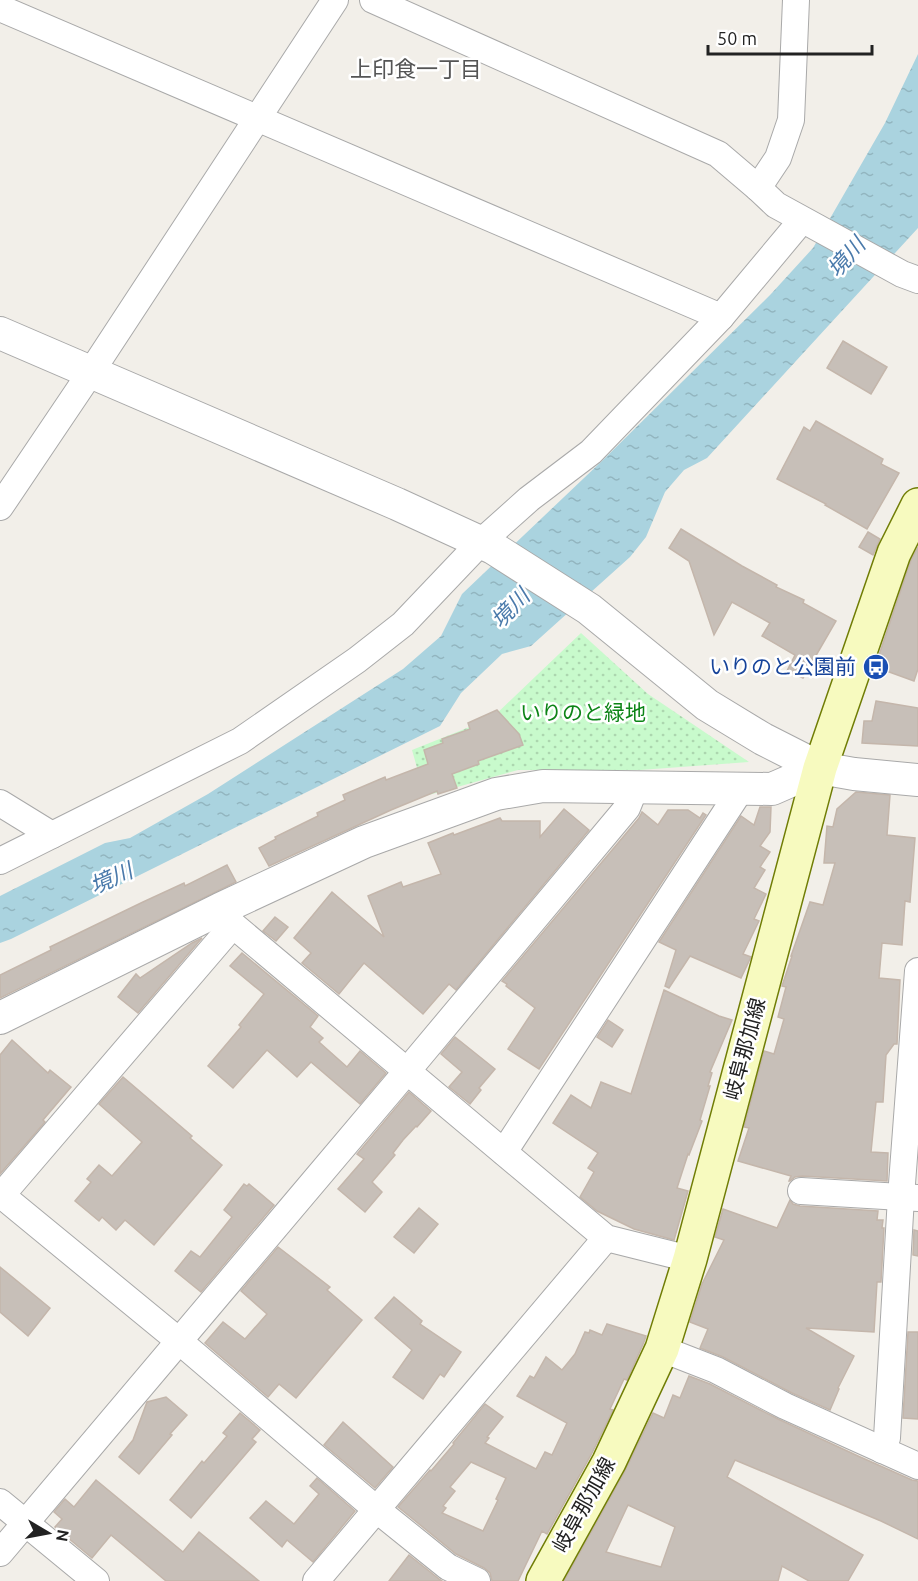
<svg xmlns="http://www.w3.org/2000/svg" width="918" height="1581" viewBox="0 0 918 1581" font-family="Ubuntu,'Noto Sans JP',sans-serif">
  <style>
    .park { fill: url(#park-dots) }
    .water { fill: url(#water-ripples) }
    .building { fill: #c7bfb8; stroke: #c4b6ab; stroke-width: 1.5; fill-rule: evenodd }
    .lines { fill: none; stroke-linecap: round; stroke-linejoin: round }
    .minor-casing { stroke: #a9a9a9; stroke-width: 28 }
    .tertiary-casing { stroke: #a9a9a9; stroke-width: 34 }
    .secondary-casing { stroke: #707d05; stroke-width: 36 }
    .minor { stroke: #fff; stroke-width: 26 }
    .tertiary { stroke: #fff; stroke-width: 32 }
    .secondary { stroke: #f7fabf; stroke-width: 33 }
    .labels { text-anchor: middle; stroke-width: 5; stroke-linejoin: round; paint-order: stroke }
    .transit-label { font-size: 21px; fill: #164399; stroke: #fff; text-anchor: end }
    .park-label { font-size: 21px; fill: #0c8416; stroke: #fff }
    .street-label { font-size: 21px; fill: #222; stroke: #fff }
    .neighbourhood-label { font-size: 22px; fill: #555; stroke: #fff }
    .water-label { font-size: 22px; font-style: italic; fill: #4a7aab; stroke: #fff }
  </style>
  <defs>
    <pattern id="park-dots" width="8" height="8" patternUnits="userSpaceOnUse" patternTransform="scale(1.5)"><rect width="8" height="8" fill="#c8facc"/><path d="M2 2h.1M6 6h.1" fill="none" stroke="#acd6af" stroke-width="1.8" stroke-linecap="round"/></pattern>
    <pattern id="water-ripples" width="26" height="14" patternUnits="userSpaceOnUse" patternTransform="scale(1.5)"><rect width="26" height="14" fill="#aad3df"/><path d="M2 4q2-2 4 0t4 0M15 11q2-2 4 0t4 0" fill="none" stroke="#92b5bf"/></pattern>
  </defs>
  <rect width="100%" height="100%" fill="#f2efe9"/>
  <path class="park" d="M581 633 648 694 749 762 640 770H518L425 796 412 750 492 718Z"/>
  <path class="water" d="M918 54V228L707 458 684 470 665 492 646 537 630 557 531 646 502 654 461 693 440 726 11 939 0 943V896L105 843 130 838 208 794 403 669 441 636 462 594 604 459 771 294 813 248 885 123Z"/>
  <g class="building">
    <path d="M843 341 887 367 871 394 827 368Z"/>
    <path d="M816 421 883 459 881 464 899 473 867 529 825 505 826 504 777 479 804 427 810 431Z"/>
    <path d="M681 529 742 566 777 585 776 587 804 600 803 603 836 621 803 678 787 671 795 655 762 636 770 623 732 602 714 635 689 561 669 548Z"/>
    <path d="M868 532 880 539 873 555 859 547Z"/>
    <path d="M918 547V669L914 681 881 669 883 663 877 661 911 560Z"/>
    <path d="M876 701 918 708V746L862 743 864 721H872Z"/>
    <path d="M497 710 519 734 523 745 478 761 479 764 452 774 457 788 438 794 437 791 391 810 269 866 259 848 276 839 275 837 318 816 317 813 345 800 343 795 385 777 386 780 428 764 424 750 443 743 442 739 470 729 468 723Z"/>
    <path d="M856 792 890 795 887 835 915 838 910 902 905 901 902 945 882 943 879 978 900 980 897 1044H894L886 1055 883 1102H876L871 1152 888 1153 887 1181 802 1176 795 1177 790 1181H789L791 1176 738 1161 749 1128 744 1127 764 1051 774 1054 784 1019 778 1017 786 987 782 986 792 956H791L810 902 823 905 835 863H824L827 826 833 827 837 809Z"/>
    <path d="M760 807H771L770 832 760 846 770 852 760 867 765 870 754 888 766 894 754 919 759 921 743 954 751 957 741 978 690 956 669 988 665 986 676 950 659 942 741 816 754 825Z"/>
    <path d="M564 809 589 830 456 990 449 984 423 1014 364 963 339 994 302 963 311 953 294 938 332 892 384 937 368 896 401 882 403 887 441 874 428 843 453 833 454 835 500 818 502 821H540V837Z"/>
    <path d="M668 810H688L700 818 703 813 706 815 539 1069 508 1049 535 1008 506 986 507 984 502 981 639 818 642 812 658 825Z"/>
    <path d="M227 865 236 882 0 998V975L51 950 50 947 143 902 184 883 185 886Z"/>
    <path d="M275 917 288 927 276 941 263 931Z"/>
    <path d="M202 938 138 1013 118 997 136 974 140 978 192 943Z"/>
    <path d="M242 953 318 1016 310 1027 323 1038 319 1042 347 1067 360 1051 386 1073 360 1104 311 1062 297 1077 267 1050 233 1088 208 1066 241 1027 239 1025 264 994 230 966Z"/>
    <path d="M664 990 719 1016 732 1020 710 1072 712 1073 708 1086H710L700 1120 702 1121 689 1155 688 1154 677 1188 688 1191 674 1240 634 1229 597 1211 580 1197 594 1172 588 1168 598 1153 553 1123 571 1095 591 1108 601 1082 631 1094Z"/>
    <path d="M608 1020 623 1030 612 1047 597 1037Z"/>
    <path d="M455 1037 495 1069 479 1088 481 1090 470 1104 449 1087 462 1072 441 1054Z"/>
    <path d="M12 1040 48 1073 50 1070 71 1087 43 1120 45 1122 0 1174V1055Z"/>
    <path d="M123 1077 192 1136 190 1138 222 1165 154 1245 125 1220 116 1230 102 1217 99 1221 75 1201 91 1182 87 1179 99 1165 112 1176 142 1142 99 1104Z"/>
    <path d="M409 1092 431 1111 417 1127 416 1126 403 1140 393 1153 395 1155 372 1182 382 1192 365 1212 338 1189 364 1159 357 1154Z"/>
    <path d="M244 1184 247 1186 249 1184 274 1205 201 1292 175 1271 191 1251 200 1257 232 1217 224 1210Z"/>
    <path d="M790 1200 793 1204 800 1206 878 1211 877 1220H883L882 1228H884L881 1282H877L874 1332 806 1328 854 1356 838 1388 839 1389 830 1410 792 1393 723 1357 700 1348 708 1329 690 1322 702 1284 724 1240 715 1237 723 1209 777 1228Z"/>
    <path d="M419 1208 438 1224 414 1253 394 1237Z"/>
    <path d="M914 1230 918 1231V1256L913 1255Z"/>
    <path d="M278 1247 330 1287 327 1290 362 1320 296 1398 279 1384 268 1397 205 1343 223 1322 245 1339 267 1314 241 1291Z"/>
    <path d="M0 1267 50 1308 28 1336 0 1312Z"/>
    <path d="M394 1297 422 1321 420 1324 461 1352 444 1377 440 1374 423 1399 393 1377 412 1350 375 1318Z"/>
    <path d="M607 1324 646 1336 644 1342 627 1380 624 1379 610 1409 613 1410 592 1453 547 1534 542 1531 518 1581H492L490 1573 484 1568 456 1554 398 1507 430 1470 431 1471 454 1444 453 1443 485 1404 503 1417 487 1437 489 1438 485 1443 536 1469 545 1452 552 1455 567 1423 517 1396 530 1376 534 1378 546 1357 562 1370 575 1354 585 1332 589 1333 590 1330 602 1335ZM471 1462 506 1478 496 1499 498 1500 483 1531 442 1513 446 1508 443 1506 455 1491 450 1487Z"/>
    <path d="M908 1332H918V1419L903 1418Z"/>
    <path d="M689 1376 710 1384 778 1419 858 1456 912 1480 918 1481V1539L881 1521 735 1460 727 1477 863 1555 848 1581H809L782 1566 778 1581H564L625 1471 653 1413 664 1418 673 1395 680 1398ZM628 1505 675 1527 661 1567 606 1552Z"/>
    <path d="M166 1397 187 1415 170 1434 172 1435 139 1474 119 1457 133 1440 147 1402Z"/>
    <path d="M240 1413 260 1430 252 1439 256 1442 191 1518 170 1500 202 1461 204 1463 227 1436 223 1433Z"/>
    <path d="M343 1422 393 1467 375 1488 324 1445Z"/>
    <path d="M317 1478 355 1511 313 1562 287 1540 282 1547 250 1518 266 1501 294 1524 319 1494 310 1486Z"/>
    <path d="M96 1480 183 1552 199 1532 259 1581H166L111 1535 92 1558 55 1527 62 1519 54 1512 65 1499 74 1507Z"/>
    <path d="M409 1555 439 1579 442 1581H389Z"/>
  </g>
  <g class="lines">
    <g class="minor-casing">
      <g id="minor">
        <path d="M373 0 718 154 758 188 776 205 902 274 918 280"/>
        <path d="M0 8 721 317"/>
        <path d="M758 188 778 158 791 120 796 0"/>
        <path d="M0 507 91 372 335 0"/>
        <path d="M0 803 52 835"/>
        <path d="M0 861 240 741 357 660 403 624 481 542 529 499 591 452 721 317 802 220"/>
        <path d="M220 909 233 925 606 1238 690 1259"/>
        <path d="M504 1152 741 789"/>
        <path d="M801 1191 918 1198"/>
        <path d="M0 1194 179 1341 376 1509 448 1567 477 1581"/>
        <path d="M0 1197 233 925"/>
        <path d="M662 1349 716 1370 785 1406 918 1466"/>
        <path d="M882 1450 887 1438 901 1197 918 971"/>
        <path d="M0 1502 96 1581"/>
        <path d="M0 1553 408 1070 627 808 635 788"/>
        <path d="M316 1581 606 1238"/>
      </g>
    </g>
    <g class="tertiary-casing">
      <g id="tertiary">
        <path d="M0 333 397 504 493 548 589 609 707 705 763 739 820 768 854 774 918 780"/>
        <path d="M0 1018 220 909 364 842 496 794 543 786 772 789 820 768"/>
      </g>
    </g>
    <g class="secondary-casing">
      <path id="secondary" d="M543 1581 609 1462 662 1349 690 1259 820 768 894 553 918 505"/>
    </g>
    <use href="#minor" class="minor"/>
    <use href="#tertiary" class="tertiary"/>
    <use href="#secondary" class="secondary"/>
  </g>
  <defs>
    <g id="bus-disc" transform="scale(1.35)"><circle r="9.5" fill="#1a4fb4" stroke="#fff"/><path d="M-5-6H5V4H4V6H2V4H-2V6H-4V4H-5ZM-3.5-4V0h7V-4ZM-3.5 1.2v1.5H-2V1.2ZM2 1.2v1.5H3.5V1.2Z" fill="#fff"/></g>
  </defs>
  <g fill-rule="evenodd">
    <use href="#bus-disc" x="876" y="667"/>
  </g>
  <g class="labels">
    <g class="transit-label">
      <text x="856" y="674">いりのと公園前</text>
    </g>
    <g class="park-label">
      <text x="583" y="720">いりのと緑地</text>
    </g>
    <g class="street-label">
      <text transform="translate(745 1049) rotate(-75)" y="7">岐阜那加線</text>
      <text transform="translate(584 1505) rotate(-61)" y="7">岐阜那加線</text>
    </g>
    <g class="neighbourhood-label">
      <text x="416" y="77">上印食一丁目</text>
    </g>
    <g class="water-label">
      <text transform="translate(846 257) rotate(-49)" y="8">境川</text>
      <text transform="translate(510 608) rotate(-46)" y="8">境川</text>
      <text transform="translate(111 878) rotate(-24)" y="8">境川</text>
    </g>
  </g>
  <g transform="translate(48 1533) rotate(100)" stroke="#ffffff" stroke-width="4.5" paint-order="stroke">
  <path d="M0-4.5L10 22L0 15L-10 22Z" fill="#222222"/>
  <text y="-9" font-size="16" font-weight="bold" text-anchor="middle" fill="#222222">N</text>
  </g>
  <path d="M708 45v9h164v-9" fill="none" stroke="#222222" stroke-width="3"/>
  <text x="717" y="45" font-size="18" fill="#222222" stroke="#ffffff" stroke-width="4.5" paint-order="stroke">50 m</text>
</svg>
